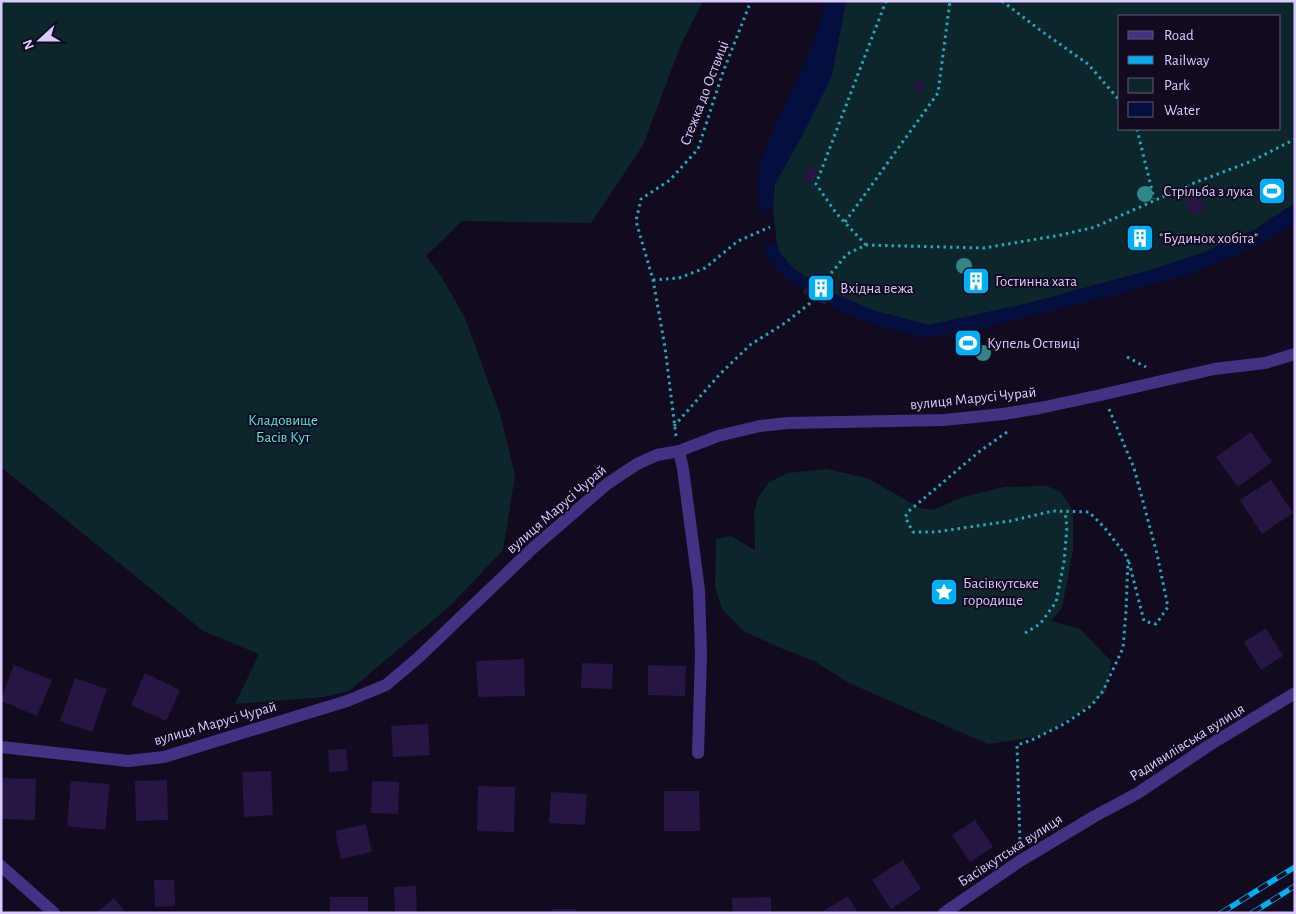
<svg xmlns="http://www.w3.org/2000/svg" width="1296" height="914" viewBox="0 0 1296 914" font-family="'Alegreya Sans',sans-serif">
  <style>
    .green { fill: #0d262b; fill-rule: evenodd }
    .water { fill: #040f3f }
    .building { fill: #271543 }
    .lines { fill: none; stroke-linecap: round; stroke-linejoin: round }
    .path { stroke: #22a8bb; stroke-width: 3; stroke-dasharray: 2.5 4; stroke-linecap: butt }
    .service { stroke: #433184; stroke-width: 12 }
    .minor { stroke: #433184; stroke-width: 12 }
    .rail-casing { stroke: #00b0f5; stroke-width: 5.5 }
    .rail { stroke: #120b20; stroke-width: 4; stroke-dasharray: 11; stroke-linecap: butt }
    .tree { fill: #318689 }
    .labels { text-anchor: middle; stroke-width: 4; stroke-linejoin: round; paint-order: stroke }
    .street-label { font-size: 15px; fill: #dacaff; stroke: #120b20 }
    .poi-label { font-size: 15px; fill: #dacaff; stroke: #120b20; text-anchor: start }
    .park-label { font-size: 15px; fill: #4beadf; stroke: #120b20 }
  </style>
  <rect width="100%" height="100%" fill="#120b20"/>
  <g class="green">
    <path d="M1 1H703L680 47 643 145 591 223 462 221 426 256 441 276 465 318 500 414 515 476 503 550 451 605 349 691 324 697 235 704 259 654 203 631 1 467Z"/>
    <path d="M846 1H1295V203L1254 230 1202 253 1154 269 1029 303 929 325 875 311 826 290 793 268 779 252 777 244 773 207 775 184 805 130 831 78ZM1120 16H1280V129H1120Z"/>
    <path d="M826 469 867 478 920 508 933 510 963 497 1004 487 1047 486 1061 492 1073 511V550L1062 608 1051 621 1080 629 1111 661 1106 692 1081 711 1041 736 988 744 849 683 814 661 778 647 742 630 722 609 715 587 716 539 731 536 755 550 754 512 758 498 769 482 789 473Z"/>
  </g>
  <g class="water">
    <path d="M825 1H846L831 78 805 130 775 184 773 207 769 210 764 212 759 207 758 187 759 165 775 125 815 41Z"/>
    <path d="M1295 203V223L1254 247 1196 272 1122 293 974 330 925 338 879 326 837 310 810 294 782 275 768 258 765 245 770 243 777 244 779 252 793 268 826 290 875 311 929 325 1029 303 1154 269 1202 253 1254 230Z"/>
  </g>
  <g class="building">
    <path d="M915 81 924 82V92L914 91Z"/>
    <path d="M809 166 818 170 812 183 803 179Z"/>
    <path d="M1199 191 1205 210 1190 215 1184 197Z"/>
    <path d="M1144 228 1150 242 1137 247 1131 233Z"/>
    <path d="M817 271 838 284 825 305 803 292Z"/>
    <path d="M981 276 983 285 971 287 970 278Z"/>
    <path d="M1251 432 1272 462 1238 487 1216 457Z"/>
    <path d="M1271 480 1293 513 1262 534 1240 500Z"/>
    <path d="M1266 628 1283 656 1261 670 1244 642Z"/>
    <path d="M524 659 525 696 478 697 476 661Z"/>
    <path d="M582 663 613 664 612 689 581 688Z"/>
    <path d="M14 665 52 680 37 716 1 701V698Z"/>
    <path d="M648 665 686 666 685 696 648 695Z"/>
    <path d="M145 673 180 690 166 721 131 705Z"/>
    <path d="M75 678 107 689 92 732 60 721Z"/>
    <path d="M428 724 430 755 393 757 391 726Z"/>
    <path d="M346 749 348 771 330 772 328 750Z"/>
    <path d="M271 771 273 815 244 817 242 772Z"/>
    <path d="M1 778 36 779 35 820 1 819Z"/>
    <path d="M167 780 168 820 136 821 135 781Z"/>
    <path d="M71 781 110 784 105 830 67 826Z"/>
    <path d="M372 781 399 782 398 814 371 813Z"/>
    <path d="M478 786 515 787 514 832 477 831Z"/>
    <path d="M664 791H699L700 831H664Z"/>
    <path d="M551 792 587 794 585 825 549 823Z"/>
    <path d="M975 820 993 847 970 862 952 835Z"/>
    <path d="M366 824 372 852 341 859 335 831Z"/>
    <path d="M903 860 921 889 891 909 872 880Z"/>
    <path d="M154 880H174L175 906 155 907Z"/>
    <path d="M416 886 417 913H395L394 887Z"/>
    <path d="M848 896 858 913H820Z"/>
    <rect x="330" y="897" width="38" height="16"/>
    <path d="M771 897V913H733L732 898Z"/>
    <path d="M114 898 126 913H96Z"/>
    <rect x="552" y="909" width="24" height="4"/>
  </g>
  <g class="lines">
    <g class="path">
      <path d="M1002 1 1040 30 1088 64 1120 101"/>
      <path d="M1137 129 1154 199"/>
      <path d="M845 222 938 93 950 1"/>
      <path d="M866 245 836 213 816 184 886 1"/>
      <path d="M653 280 679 278 705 268 738 241 770 227"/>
      <path d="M1127 357 1146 367"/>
      <path d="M1109 409 1134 468 1157 554 1168 607 1156 624 1144 621 1129 562"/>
      <path d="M674 426 720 374 750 345 785 323 809 304 832 272 847 254 866 245 984 248 1061 235 1095 227 1194 183 1252 161 1295 139"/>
      <path d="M1007 432 980 451 909 511 905 517 913 532H936L1010 521 1053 511 1089 512 1104 527 1128 558 1126 611 1123 648 1103 691 1091 706 1064 724 1032 740 1017 745 1020 842"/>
      <path d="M676 436 665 347 653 280 636 221 641 199 670 180 698 149 723 72 751 1"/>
      <path d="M1025 633 1040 624 1056 602 1064 562 1067 527 1065 512"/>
    </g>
    <path class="service" d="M679 451 683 469 699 590 701 653 698 753"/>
    <g class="minor">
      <path d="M1 747 128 761 164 757 347 701 386 685 418 658 533 548 607 484 637 464 657 455 679 451 718 436 760 426 788 423 944 420 1003 414 1040 408 1096 396 1214 369 1265 363 1295 354"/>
      <path d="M1 866 54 913"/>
      <path d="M944 913 1020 861 1095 816 1138 793 1208 746 1295 693"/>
    </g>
    <g class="rail-casing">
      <g id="rail">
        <path d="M1221 913 1295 867"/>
        <path d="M1252 913 1295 886"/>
      </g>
    </g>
    <use href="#rail" class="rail"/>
  </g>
  <g class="tree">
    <circle cx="1145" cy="194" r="8"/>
    <circle cx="964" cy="266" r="8"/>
    <circle cx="983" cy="353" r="8"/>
  </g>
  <defs>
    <g id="stadium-square" transform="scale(1.4375)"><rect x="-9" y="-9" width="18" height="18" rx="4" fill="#00b0f5" stroke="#120b20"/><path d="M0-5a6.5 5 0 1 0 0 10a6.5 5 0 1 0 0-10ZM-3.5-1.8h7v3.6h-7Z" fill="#fff"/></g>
    <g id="building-square" transform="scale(1.4375)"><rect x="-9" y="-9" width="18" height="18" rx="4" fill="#00b0f5" stroke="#120b20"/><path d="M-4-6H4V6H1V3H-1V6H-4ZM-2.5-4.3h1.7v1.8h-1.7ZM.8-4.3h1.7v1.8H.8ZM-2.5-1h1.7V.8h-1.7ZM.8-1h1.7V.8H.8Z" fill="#fff"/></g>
    <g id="sight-square" transform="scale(1.4375)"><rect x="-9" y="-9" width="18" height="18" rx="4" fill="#00b0f5" stroke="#120b20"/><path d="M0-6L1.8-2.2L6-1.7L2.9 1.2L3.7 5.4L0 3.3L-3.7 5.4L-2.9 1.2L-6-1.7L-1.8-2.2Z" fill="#fff"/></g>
  </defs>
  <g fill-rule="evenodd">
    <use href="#stadium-square" x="1272" y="191"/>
    <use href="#building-square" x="1140" y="238"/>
    <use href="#building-square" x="976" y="281"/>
    <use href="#building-square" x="821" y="288"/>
    <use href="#stadium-square" x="968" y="343"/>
    <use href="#sight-square" x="944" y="592"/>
  </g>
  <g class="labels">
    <g class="street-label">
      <text transform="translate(704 93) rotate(-69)" y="5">Стежка до Оствиці</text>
      <text transform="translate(973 398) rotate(-6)" y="5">вулиця Марусі Чурай</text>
      <text transform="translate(556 509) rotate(-41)" y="5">вулиця Марусі Чурай</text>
      <text transform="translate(215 723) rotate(-16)" y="5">вулиця Марусі Чурай</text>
      <text transform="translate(1187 742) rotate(-32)" y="5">Радивилівська вулиця</text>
      <text transform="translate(1010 850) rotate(-33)" y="5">Басівкутська вулиця</text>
    </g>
    <g class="poi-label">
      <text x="1253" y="196" text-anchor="end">Стрільба з лука</text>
      <text x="1159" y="243">"Будинок хобіта"</text>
      <text x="995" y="286">Гостинна хата</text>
      <text x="840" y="293">Вхідна вежа</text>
      <text x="987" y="348">Купель Оствиці</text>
      <text x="963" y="588">Басівкутське<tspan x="963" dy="17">городище</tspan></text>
    </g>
    <g class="park-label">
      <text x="283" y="425">Кладовище<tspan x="283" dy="17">Басів Кут</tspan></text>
    </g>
  </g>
  <rect width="1296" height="914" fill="none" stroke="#dacaff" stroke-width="5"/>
  <rect x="1118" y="15" width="162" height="115" fill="#120b20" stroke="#625779"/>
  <rect x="1128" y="31" width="25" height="8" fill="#433184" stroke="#625779"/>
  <text x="1164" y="40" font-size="15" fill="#dacaff">Road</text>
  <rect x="1128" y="56" width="25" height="8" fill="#00b0f5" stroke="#625779"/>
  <text x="1164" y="65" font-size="15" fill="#dacaff">Railway</text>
  <rect x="1128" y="78" width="25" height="15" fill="#0d262b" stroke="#625779"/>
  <text x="1164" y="90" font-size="15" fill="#dacaff">Park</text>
  <rect x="1128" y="102" width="25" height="15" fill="#040f3f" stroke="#625779"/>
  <text x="1164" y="115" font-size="15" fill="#dacaff">Water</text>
  <g transform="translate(40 40) rotate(249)" stroke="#120b20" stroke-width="4" paint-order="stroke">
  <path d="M0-4L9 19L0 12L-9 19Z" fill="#dacaff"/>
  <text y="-8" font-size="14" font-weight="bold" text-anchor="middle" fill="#dacaff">N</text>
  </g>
</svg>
